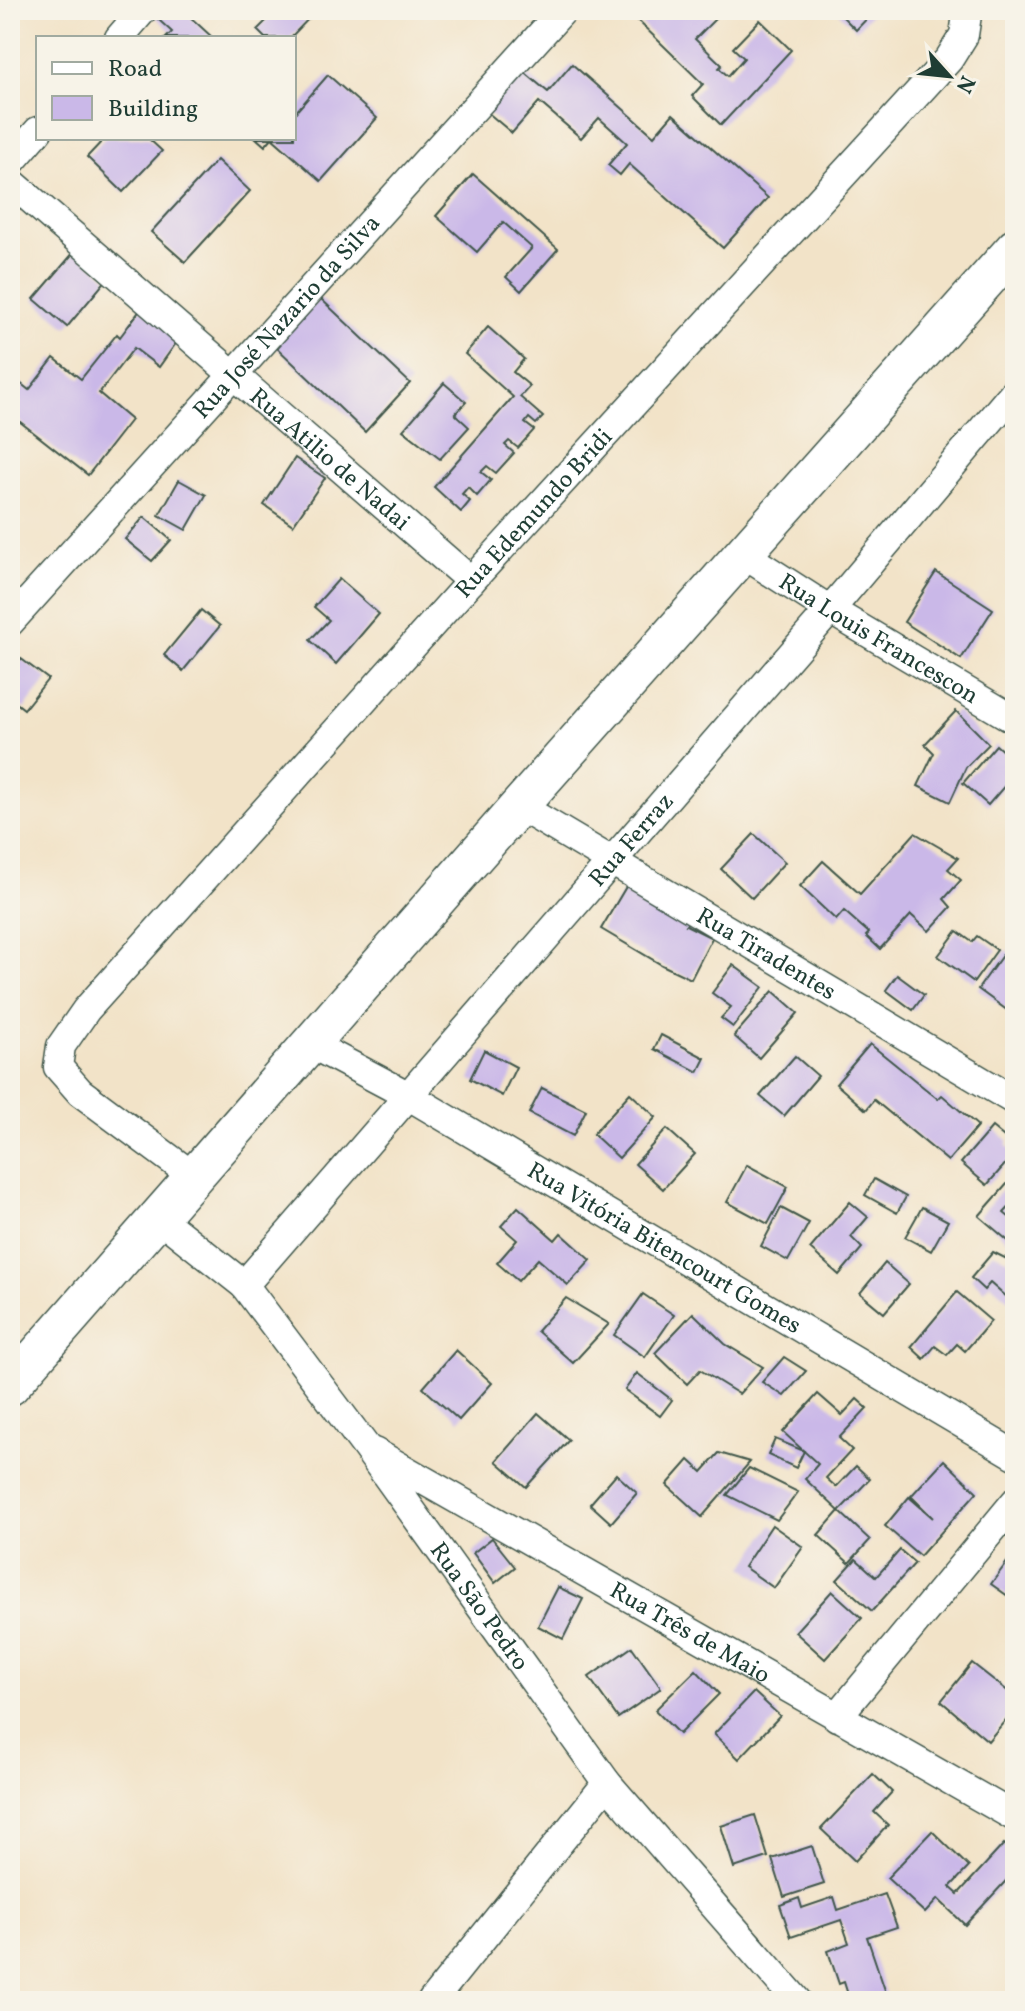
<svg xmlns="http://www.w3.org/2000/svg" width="1025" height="2011" viewBox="0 0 1025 2011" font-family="Vollkorn,serif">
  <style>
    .building { fill: #cab8e8 }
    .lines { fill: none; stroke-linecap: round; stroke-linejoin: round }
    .street-casing { stroke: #3f564a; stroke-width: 31 }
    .secondary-casing { stroke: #3f564a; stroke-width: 41 }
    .street { stroke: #fff; stroke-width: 28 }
    .secondary { stroke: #fff; stroke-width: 38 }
    .labels { text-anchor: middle; stroke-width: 8; stroke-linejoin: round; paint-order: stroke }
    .street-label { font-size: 24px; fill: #1f3d34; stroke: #f7f3e8 }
  </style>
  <rect width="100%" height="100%" fill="#f7f3e8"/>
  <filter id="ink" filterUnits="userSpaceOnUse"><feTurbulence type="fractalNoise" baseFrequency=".0125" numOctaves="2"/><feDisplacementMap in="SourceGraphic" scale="16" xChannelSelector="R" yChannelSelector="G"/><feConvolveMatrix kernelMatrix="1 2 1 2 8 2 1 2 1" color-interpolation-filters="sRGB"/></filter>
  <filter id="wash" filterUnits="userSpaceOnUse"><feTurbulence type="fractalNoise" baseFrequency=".006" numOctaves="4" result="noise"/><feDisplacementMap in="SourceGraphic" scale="32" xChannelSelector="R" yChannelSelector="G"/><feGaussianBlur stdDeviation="1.8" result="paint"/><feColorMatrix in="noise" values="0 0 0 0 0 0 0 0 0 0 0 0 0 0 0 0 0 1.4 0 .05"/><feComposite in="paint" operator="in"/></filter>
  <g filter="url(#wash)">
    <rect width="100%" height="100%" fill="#f2e3c8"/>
    <g id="blocks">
      <g class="building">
        <path d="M148 10H192L188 15 213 38H166L172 32Z"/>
        <path d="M277 10H317L290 38H265L257 30Z"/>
        <path d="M633 10H706L715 19 695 39 722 65 719 68 728 76 744 58 733 48 760 20 791 50 721 125 692 96 703 84 630 13Z"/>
        <path d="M836 10H875L856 30Z"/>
        <path d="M572 64 654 136 673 114 768 198 723 248 629 164 620 175 608 165 627 143 599 118 581 138 539 102 512 133 487 112 523 71 548 92Z"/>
        <path d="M328 75 377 118 321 181 272 138 265 146 256 138H294V114Z"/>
        <path d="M105 138H148L162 151 123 192 87 157Z"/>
        <path d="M217 160 250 191 185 262 151 232Z"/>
        <path d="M473 174 558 249 521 291 506 277 532 248 503 222 477 252 436 216Z"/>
        <path d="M75 251 108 278 67 327 34 299Z"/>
        <path d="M320 298 410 383 365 432 275 346Z"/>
        <path d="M141 309 179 339 159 367 134 348 99 393 131 420 88 475 10 414V375L29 390 54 358 81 379 117 334 120 337Z"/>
        <path d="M488 327 524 359 513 372 530 386 520 397 543 417 536 424 529 418 525 423 534 430 518 448 509 441 505 445 514 453 496 473 487 466 481 472 491 480 477 496 468 487 462 494 470 501 461 512 434 487 513 397 465 354Z"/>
        <path d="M444 383 466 402 455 414 469 427 440 459 403 430Z"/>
        <path d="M295 458 325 478 293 525 264 505Z"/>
        <path d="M179 480 206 495 186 530 159 515Z"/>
        <path d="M144 517 171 540 152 561 125 539Z"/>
        <path d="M936 572 993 609 961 659 904 622Z"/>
        <path d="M339 579 379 614 336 664 310 640 329 620 314 607Z"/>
        <path d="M201 610 220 626 183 671 164 655Z"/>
        <path d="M16 655 48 679 24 709 10 698V663Z"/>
        <path d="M956 711 989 744 966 767 950 802 918 786 934 753 925 744Z"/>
        <path d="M996 745 1015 762V774L988 805 963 783Z"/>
        <path d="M915 833 958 858 948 869 961 880 944 899 951 907 929 931 911 915 880 949 866 936 869 933 844 911 836 920 800 886 823 861 860 894Z"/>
        <path d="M754 834 785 862 752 898 721 869Z"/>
        <path d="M627 885 688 922 686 925 712 938 691 979 662 965 601 929Z"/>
        <path d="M957 931 972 942 977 936 997 950 974 982 938 956Z"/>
        <path d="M1006 950 1015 957V1016L978 989Z"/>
        <path d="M733 965 763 987 733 1027 721 1018 731 1007 712 993Z"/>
        <path d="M897 975 924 995 913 1010 886 990Z"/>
        <path d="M773 991 798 1013 759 1058 734 1036Z"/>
        <path d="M661 1035 705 1058 698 1072 654 1049Z"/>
        <path d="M870 1044 938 1099 942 1095 978 1126 948 1161 874 1100 866 1110 836 1084Z"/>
        <path d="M484 1050 516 1067 502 1096 470 1079Z"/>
        <path d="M795 1056 818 1076 784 1116 760 1096Z"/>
        <path d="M542 1088 586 1110 573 1136 529 1113Z"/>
        <path d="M630 1093 656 1117 619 1158 593 1134Z"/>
        <path d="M992 1127 1009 1141 1006 1145 1015 1153 987 1185 961 1163Z"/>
        <path d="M667 1129 695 1154 663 1189 635 1164Z"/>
        <path d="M747 1165 788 1187 768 1224 727 1202Z"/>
        <path d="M1015 1175V1201L1004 1213 1015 1222 1013 1245 979 1216Z"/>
        <path d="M874 1179 906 1197 897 1213 865 1195Z"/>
        <path d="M850 1202 868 1217 851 1237 862 1248 839 1275 810 1249Z"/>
        <path d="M518 1207 555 1240 561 1233 591 1260 568 1285 538 1259 518 1281 497 1263 517 1240 501 1226Z"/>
        <path d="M922 1207 948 1221 931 1251 905 1237Z"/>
        <path d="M781 1208 809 1223 788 1261 761 1246Z"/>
        <path d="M993 1252 1015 1263V1305L990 1283 984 1290 971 1278Z"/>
        <path d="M885 1263 909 1284 884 1313 860 1293Z"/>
        <path d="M957 1292 991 1321 965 1351 957 1344 947 1355 935 1346 924 1359 911 1347Z"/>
        <path d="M643 1294 674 1315 645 1357 614 1335Z"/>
        <path d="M566 1298 609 1324 573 1363 537 1331Z"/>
        <path d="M693 1313 725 1344 763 1367 739 1394 700 1370 687 1384 655 1353Z"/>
        <path d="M456 1350 492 1383 459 1420 423 1388Z"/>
        <path d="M784 1357 806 1371 784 1396 762 1382Z"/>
        <path d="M637 1373 672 1400 660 1416 625 1390Z"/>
        <path d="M818 1394 842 1415 857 1399 867 1408 839 1438 852 1450 826 1478 836 1487 856 1466 870 1479 839 1511 870 1540 849 1563 818 1535 839 1511 805 1479 818 1464 783 1432Z"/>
        <path d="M538 1413 569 1440 526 1487 496 1461Z"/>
        <path d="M775 1439 804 1451 796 1468 768 1455Z"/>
        <path d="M719 1453 750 1462 702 1517 667 1485 689 1460 702 1472Z"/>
        <path d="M944 1460 977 1492 920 1556 885 1526 909 1497 933 1518 911 1496Z"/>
        <path d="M749 1468 798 1492 777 1520 727 1495Z"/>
        <path d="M616 1474 637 1493 611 1523 590 1504Z"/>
        <path d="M772 1525 803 1547 774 1588 744 1567Z"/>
        <path d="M492 1538 515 1567 495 1583 473 1553Z"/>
        <path d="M900 1550 915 1563 872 1611 837 1580 856 1559 876 1577Z"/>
        <path d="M1013 1554 1015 1555V1601L991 1584Z"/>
        <path d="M558 1587 583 1599 563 1639 538 1626Z"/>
        <path d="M832 1591 862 1618 825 1659 795 1632Z"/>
        <path d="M632 1647 661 1688 618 1718 589 1677Z"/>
        <path d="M972 1663 1009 1692 1012 1688 1015 1691V1709L988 1741 941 1701Z"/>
        <path d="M696 1670 719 1694 679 1734 655 1710Z"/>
        <path d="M754 1692 780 1716 739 1759 714 1734Z"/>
        <path d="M873 1774 892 1792 874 1812 888 1825 855 1861 821 1829Z"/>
        <path d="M755 1815 768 1857 734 1868 721 1826Z"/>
        <path d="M932 1831 969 1867 950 1887 958 1894 1004 1844 1015 1854V1871L965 1925 938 1899 925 1913 887 1878Z"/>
        <path d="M812 1846 824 1884 784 1897 772 1859Z"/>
        <path d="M885 1894 897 1927 867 1937 887 1996 871 2001H850L844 1982 839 1984 828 1951 849 1943 841 1920 791 1937 780 1905 799 1898 802 1908 834 1897 838 1910Z"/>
      </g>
    </g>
  </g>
  <g filter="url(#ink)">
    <use href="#blocks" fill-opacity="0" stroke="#3f564a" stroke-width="2"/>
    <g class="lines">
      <g class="street-casing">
        <g id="street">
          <path d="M119 38 143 10"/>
          <path d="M10 163 38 131"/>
          <path id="s1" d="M10 181 471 581"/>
          <path id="s2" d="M743 554 830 610 1015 720"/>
          <path id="s3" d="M10 622 563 10"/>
          <path id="s4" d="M519 806 1015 1101"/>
          <path id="s5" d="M311 1044 409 1096 1015 1455"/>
          <path id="s6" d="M193 1176 80 1092 58 1067 61 1046 86 1010 471 581 949 59 964 35 967 15 963 10"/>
          <path id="s7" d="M158 1217 244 1285 366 1447 607 1783 797 2001"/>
          <path id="s8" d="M244 1285 830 610 1015 391"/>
          <path id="s9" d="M374 1452 1015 1817"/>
          <path d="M837 1717 1015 1502"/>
          <path d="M432 2001 607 1783"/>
        </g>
      </g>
      <g class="secondary-casing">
        <path id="secondary" d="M10 1386 519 806 1015 248"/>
      </g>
      <use href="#street" class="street"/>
      <use href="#secondary" class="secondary"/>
    </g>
  </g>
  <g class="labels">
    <g class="street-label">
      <text dy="8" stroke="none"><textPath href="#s3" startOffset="412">Rua José Nazario da Silva</textPath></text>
      <text dy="8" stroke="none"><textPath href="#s1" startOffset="424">Rua Atilio de Nadai</textPath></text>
      <text dy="8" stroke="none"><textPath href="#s6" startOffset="908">Rua Edemundo Bridi</textPath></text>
      <text dy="8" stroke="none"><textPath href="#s2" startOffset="160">Rua Louis Francescon</textPath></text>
      <text dy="8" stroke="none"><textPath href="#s8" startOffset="590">Rua Ferraz</textPath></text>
      <text dy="8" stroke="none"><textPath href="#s4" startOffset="288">Rua Tiradentes</textPath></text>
      <text dy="8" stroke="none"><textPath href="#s5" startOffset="408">Rua Vitória Bitencourt Gomes</textPath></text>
      <text dy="8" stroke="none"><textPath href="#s7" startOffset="508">Rua São Pedro</textPath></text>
      <text dy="8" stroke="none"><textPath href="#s9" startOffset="364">Rua Três de Maio</textPath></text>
    </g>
  </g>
  <rect width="1025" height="2011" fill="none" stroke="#f7f3e8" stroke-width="40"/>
  <rect x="36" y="36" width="260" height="104" fill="#f7f3e8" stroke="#a1aaa0" stroke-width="2"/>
  <rect x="52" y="62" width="40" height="12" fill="#ffffff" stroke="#a1aaa0" stroke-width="2"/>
  <text x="108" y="76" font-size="24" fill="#1f3d34">Road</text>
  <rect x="52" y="96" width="40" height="24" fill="#cab8e8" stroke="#a1aaa0" stroke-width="2"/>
  <text x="108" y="116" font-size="24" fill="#1f3d34">Building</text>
  <g transform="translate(949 76) rotate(117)" stroke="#f7f3e8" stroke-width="6" paint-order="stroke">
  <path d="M0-6L14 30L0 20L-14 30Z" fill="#1f3d34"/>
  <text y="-12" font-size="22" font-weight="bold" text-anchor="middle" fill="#1f3d34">N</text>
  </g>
</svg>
